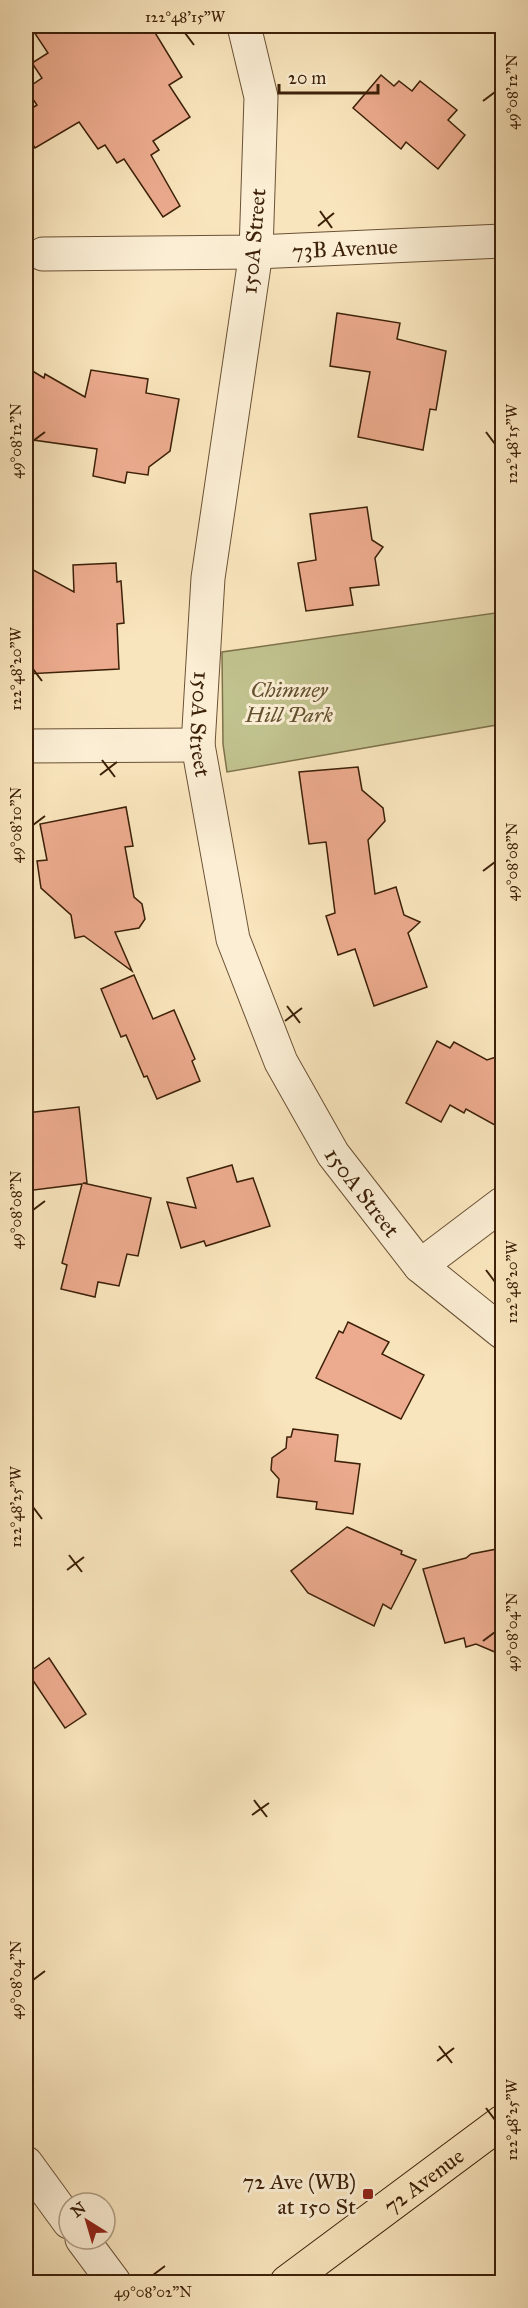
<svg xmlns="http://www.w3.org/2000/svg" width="528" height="2308" viewBox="0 0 528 2308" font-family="'IM FELL Great Primer',serif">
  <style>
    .green { fill: #c1c38f; stroke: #7e724c; stroke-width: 1.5 }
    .building { fill: #ecab8e; stroke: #3c2008; stroke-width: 1.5 }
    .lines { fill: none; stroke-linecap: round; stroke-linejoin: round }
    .minor-casing { stroke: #6b5135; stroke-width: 35 }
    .major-casing { stroke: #3c2008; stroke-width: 35 }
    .minor { stroke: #fbeed4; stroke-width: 33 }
    .major { stroke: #f9e5bd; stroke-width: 33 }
    .ticks { fill: none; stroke: #3c2008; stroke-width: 2 }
    .poi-dot { fill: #8f2418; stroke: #fbeed4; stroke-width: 2 }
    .labels { text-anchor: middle; stroke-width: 6; stroke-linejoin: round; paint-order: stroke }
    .street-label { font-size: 22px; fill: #3c2008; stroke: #fbeed4 }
    .park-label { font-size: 22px; font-style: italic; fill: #645130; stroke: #fbeed4 }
    .poi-label { font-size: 22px; fill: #3c2008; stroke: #fbeed4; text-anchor: end }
    .neatline { fill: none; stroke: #3c2008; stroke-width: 2 }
    .ticks-label { font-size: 15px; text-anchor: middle; fill: #3c2008 }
  </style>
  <rect width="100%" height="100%" fill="#f9e5bd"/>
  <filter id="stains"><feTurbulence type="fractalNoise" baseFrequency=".00333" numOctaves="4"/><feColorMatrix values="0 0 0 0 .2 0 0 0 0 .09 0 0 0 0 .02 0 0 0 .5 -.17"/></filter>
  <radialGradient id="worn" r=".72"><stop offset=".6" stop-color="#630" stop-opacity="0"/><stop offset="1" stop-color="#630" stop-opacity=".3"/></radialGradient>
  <path class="green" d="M502 612V724L227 772 223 744 222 652Z"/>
  <g class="building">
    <path d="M30 26H151L182 77 169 85 190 117 153 141 159 150 151 155 180 206 163 217 124 159 117 163 105 145 98 149 79 122 35 148 26 134V112L37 105 26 89 42 78 32 63 48 53Z"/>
    <path d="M381 75 394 86 399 81 412 91 420 81 457 110 448 120 465 135 438 169 406 142 401 149 353 108Z"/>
    <path d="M337 313 400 323 397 339 446 351 436 410 430 409 423 450 358 437 370 372 330 366Z"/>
    <path d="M26 367 44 378 45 374 85 397 91 370 148 379 146 393 179 399 170 451 149 467 148 475 127 472 125 483 93 476 97 449 26 439Z"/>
    <path d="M367 507 372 540 383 547 375 558 379 585 350 588 353 605 306 611 298 563 316 560 310 514Z"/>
    <path d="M116 563 117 582 121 581 124 623 117 624 119 669 26 674V566L74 592 73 565Z"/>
    <path d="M358 767 362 790 383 808 385 821 368 840 375 894 396 887 404 915 420 922 408 933 427 987 374 1006 355 949 338 955 326 916 335 913 326 842 309 844 299 772Z"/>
    <path d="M126 807 133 846 125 847 134 897 142 904 145 919 139 928 115 932 132 971 84 936 75 938 71 915 41 888 37 861 47 860 40 824Z"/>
    <path d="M134 975 153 1019 174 1010 195 1059 192 1061 200 1081 157 1099 147 1076 144 1077 126 1035 121 1037 101 989Z"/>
    <path d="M437 1041 450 1048 454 1042 487 1060 502 1055V1129L466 1109 464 1113 450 1105 441 1122 406 1103Z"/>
    <path d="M79 1107 87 1183H83L151 1198 138 1256 127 1254 119 1286 98 1282 95 1297 61 1289 67 1265 62 1263 82 1184 26 1191V1113Z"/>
    <path d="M232 1165 237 1182 253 1178 270 1226 206 1246 204 1241 181 1248 167 1202 196 1208 187 1178Z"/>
    <path d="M348 1322 389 1342 382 1354 424 1375 401 1419 316 1378 339 1331 343 1333Z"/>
    <path d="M293 1429 338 1435 335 1461 360 1464 353 1514 316 1509 317 1502 277 1497 279 1479 271 1470 272 1458 286 1448 287 1437H291Z"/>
    <path d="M347 1527 402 1551 401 1554 416 1560 391 1609 383 1604 374 1626 308 1593 291 1571Z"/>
    <path d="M502 1548V1655L476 1644 466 1647 464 1638 445 1643 423 1569 466 1558 471 1554Z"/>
    <path d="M49 1658 86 1714 65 1728 28 1673Z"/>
  </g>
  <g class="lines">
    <g class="minor-casing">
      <g id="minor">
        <path id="s1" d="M244 26 261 97 256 252 208 578 198 745 233 939 281 1062 333 1154 420 1266 502 1332"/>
        <path id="s2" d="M43 254 256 252 502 241"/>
        <path d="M26 746 198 745"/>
        <path d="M420 1266 502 1204"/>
        <path d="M26 2163 69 2222"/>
        <path d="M82 2239 114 2282"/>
      </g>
    </g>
    <g class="major-casing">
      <g id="major">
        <path id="s3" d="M287 2282 502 2122"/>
      </g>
    </g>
    <use href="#minor" class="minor"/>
    <use href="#major" class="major"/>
  </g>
  <path class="ticks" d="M185 33 194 45M483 101 495 92M320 211 332 228M318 226 334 213M486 432 495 444M33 441 45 432M33 669 42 681M102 760 115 777M100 775 117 762M33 825 45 816M483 871 495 862M287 1006 300 1023M285 1021 302 1008M33 1210 45 1201M486 1270 495 1282M33 1507 42 1519M69 1555 82 1572M67 1570 84 1557M483 1641 495 1632M254 1800 267 1817M252 1815 269 1803M33 1980 45 1971M439 2046 452 2063M437 2061 454 2048M486 2108 495 2120M153 2275 165 2266"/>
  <rect class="poi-dot" x="362" y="2188" width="12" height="12" rx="3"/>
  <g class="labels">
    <g class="street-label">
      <text transform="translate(253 241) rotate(-85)" y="8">150A Street</text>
      <text dy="8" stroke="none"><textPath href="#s2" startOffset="302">73B Avenue</textPath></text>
      <text dy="8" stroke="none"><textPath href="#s1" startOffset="704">150A Street</textPath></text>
      <text dy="8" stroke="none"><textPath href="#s1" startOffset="1208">150A Street</textPath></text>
      <text dy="8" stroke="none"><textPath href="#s3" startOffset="170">72 Avenue</textPath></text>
    </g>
    <g class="park-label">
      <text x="289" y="697">Chimney<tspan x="289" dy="25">Hill Park</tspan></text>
    </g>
    <g class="poi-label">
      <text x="356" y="2189">72 Ave (WB)<tspan x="356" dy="25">at 150 St</tspan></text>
    </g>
  </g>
  <rect width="528" height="2308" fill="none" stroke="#f9e5bd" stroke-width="66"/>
  <g transform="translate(87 2221) rotate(323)"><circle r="28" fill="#fbeed4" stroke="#af9c82" stroke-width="1.5"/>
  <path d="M0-4.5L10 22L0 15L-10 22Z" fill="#8f2418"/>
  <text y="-9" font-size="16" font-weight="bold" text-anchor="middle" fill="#3c2008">N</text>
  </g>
  <path d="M279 84v9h99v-9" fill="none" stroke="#3c2008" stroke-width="3"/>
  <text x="288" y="84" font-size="18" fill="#3c2008" stroke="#fbeed4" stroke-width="4.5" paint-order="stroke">20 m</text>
  <rect x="33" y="33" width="462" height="2242" class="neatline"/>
  <g class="ticks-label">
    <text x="185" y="22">122°48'15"W</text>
    <text transform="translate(512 92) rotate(-90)" y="5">49°08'12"N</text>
    <text transform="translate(16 441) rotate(-90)" y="5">49°08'12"N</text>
    <text transform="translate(512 444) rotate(-90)" y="5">122°48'15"W</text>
    <text transform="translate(16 669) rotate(-90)" y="5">122°48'20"W</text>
    <text transform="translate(16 825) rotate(-90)" y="5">49°08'10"N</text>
    <text transform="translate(512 862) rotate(-90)" y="5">49°08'08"N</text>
    <text transform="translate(16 1210) rotate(-90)" y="5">49°08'08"N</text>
    <text transform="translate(512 1282) rotate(-90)" y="5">122°48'20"W</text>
    <text transform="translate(16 1507) rotate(-90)" y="5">122°48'25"W</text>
    <text transform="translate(512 1632) rotate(-90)" y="5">49°08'04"N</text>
    <text transform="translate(16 1980) rotate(-90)" y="5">49°08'04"N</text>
    <text transform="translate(512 2120) rotate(-90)" y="5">122°48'25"W</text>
    <text x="153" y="2297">49°08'02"N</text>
  </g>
  <rect width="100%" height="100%" filter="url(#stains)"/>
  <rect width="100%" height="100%" fill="url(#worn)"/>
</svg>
